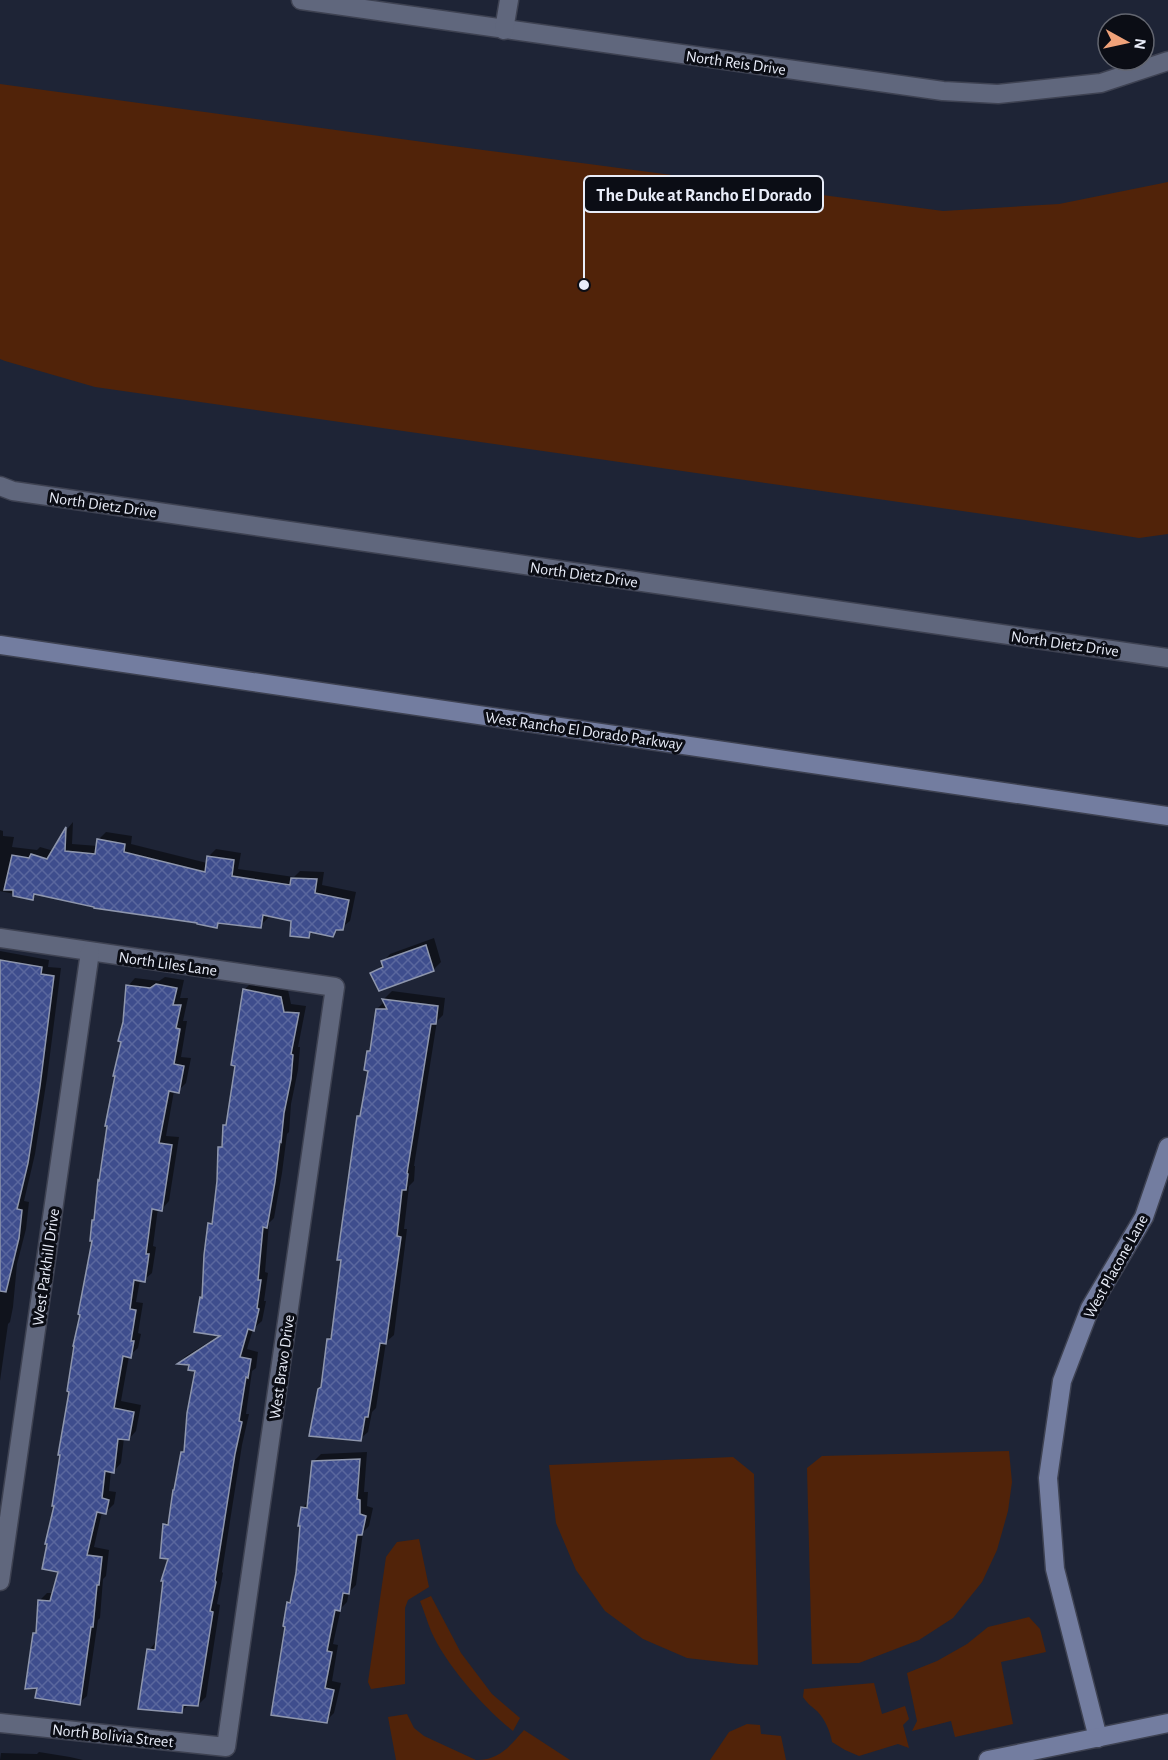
<svg xmlns="http://www.w3.org/2000/svg" width="1168" height="1760" viewBox="0 0 1168 1760" font-family="'Alegreya Sans',sans-serif">
  <style>
    .grass { fill: #512309 }
    .shadow { fill: #0007 }
    .building { fill: url(#building-cross-hatch); stroke: #8e96ad; stroke-width: 1.5 }
    .lines { fill: none; stroke-linecap: round; stroke-linejoin: round }
    .street-casing { stroke: #3e4252; stroke-width: 21 }
    .secondary-casing { stroke: #3e4252; stroke-width: 21 }
    .street { stroke: #60677d; stroke-width: 18 }
    .secondary { stroke: #737da0; stroke-width: 18 }
    .labels { text-anchor: middle; stroke-width: 6; stroke-linejoin: round; paint-order: stroke }
    .street-label { font-size: 16px; fill: #e8ecf8; stroke: #0b0d15 }
    .leader { fill: none; stroke: #e8ecf8; stroke-width: 2 }
    .callout-dot { fill: #e8ecf8; stroke: #0b0d15; stroke-width: 2 }
    .callout { fill: #0b0d15; stroke: #e8ecf8; stroke-width: 2 }
    .callout-label { font-size: 18px; text-anchor: middle; font-weight: bold; fill: #e8ecf8 }
  </style>
  <defs>
    <pattern id="building-cross-hatch" width="8" height="8" patternUnits="userSpaceOnUse" patternTransform="scale(1.5)"><rect width="8" height="8" fill="#3e4d8d"/><path d="M0 0l8 8M0 8l8-8" fill="none" stroke="#5a679e"/></pattern>
  </defs>
  <rect width="100%" height="100%" fill="#1e2436"/>
  <g class="grass">
    <path d="M0 84 445 145 943 211 1059 204 1168 182V534L1139 538 1025 520 95 387 5 361 0 359Z"/>
    <path d="M1009 1451 1012 1482 1008 1511 997 1550 982 1582 953 1618 919 1640 859 1663 812 1664 807 1468 822 1456Z"/>
    <path d="M733 1457 754 1474 758 1665 739 1664 687 1658 643 1639 605 1611 576 1570 556 1523 549 1465Z"/>
    <path d="M419 1539 429 1587 408 1600 405 1608V1684L371 1689 368 1682 386 1557 397 1542Z"/>
    <path d="M431 1596 461 1653 492 1694 520 1718 513 1731C484 1708 446 1665 431 1631 427 1621 424 1611 420 1601Z"/>
    <path d="M1029 1617 1040 1629 1046 1652 1001 1662 1013 1724 955 1737 951 1721 912 1731 917 1721 907 1673 937 1661 967 1644 988 1627Z"/>
    <path d="M874 1683 882 1714 905 1706 909 1719 903 1725 909 1748 898 1744 859 1756 845 1750 832 1742C830 1731 825 1719 817 1711 811 1706 807 1703 803 1697L804 1689Z"/>
    <path d="M407 1714 414 1728 424 1736 476 1760H396L388 1717Z"/>
    <path d="M747 1724 760 1725 761 1734 781 1736 786 1760H710L729 1732Z"/>
    <path d="M524 1730 570 1760H479C500 1759 511 1745 524 1730Z"/>
  </g>
  <g class="shadow">
    <path d="M73 822 72 844 98 846 99 839 106 832 132 836 131 844 207 863 208 857 216 849 241 853 238 869 294 877 300 871 324 872 322 885 356 892 350 921 332 935 314 931 309 936 292 920 268 915V918L260 926 220 922 216 926 38 893 33 898 0 891V830L3 831V836L14 837 12 847 37 850 40 847 54 851 68 828Z"/>
    <path d="M434 938 441 962 433 970 372 974 383 964V962L390 954Z"/>
    <path d="M0 951 49 960 48 967 61 968 47 1078 35 1154 24 1201 29 1202 26 1229 17 1264 13 1307 10 1322 8 1324 0 1381Z"/>
    <path d="M165 977 184 980 180 998H188L183 1021H187L181 1057 191 1058 186 1083 178 1091H174L166 1136 179 1137 169 1201 162 1209 158 1208 153 1246 156 1247 152 1273 144 1280H140L136 1302 143 1303 138 1333 141 1334 138 1348 129 1356 121 1401 141 1405 136 1431 129 1439 124 1438 121 1463 114 1471H111L109 1491 116 1492 114 1504 106 1512H102L94 1547 109 1550 106 1576 103 1579 100 1618 98 1620 87 1696 79 1703 38 1686 34 1634 38 1630 40 1600 47 1593H53L59 1571 56 1505 94 1240 93 1220 95 1218 122 1040 128 986 135 978 159 981Z"/>
    <path d="M252 982 288 990 291 1004 306 1006 298 1047H300L298 1070 291 1104 289 1132 287 1134 282 1173 274 1218 269 1223 265 1272 268 1273 264 1301H266L262 1321 253 1329 247 1349 258 1352 256 1368 252 1371 246 1414H249L242 1445 222 1572 223 1573 217 1604 220 1605 208 1683 206 1697 198 1705 189 1704 181 1712 149 1650 156 1642 170 1558 165 1525 170 1519 183 1452 186 1449 197 1370 191 1364 180 1362 186 1356 220 1335 201 1298 203 1296 210 1224 214 1220 220 1147 223 1144 224 1126 228 1122 237 1065 244 990Z"/>
    <path d="M392 991 445 998 443 1015 437 1021 414 1166H415L414 1181 409 1186 404 1229H407L394 1335 386 1342 376 1408 372 1412 368 1432 360 1439 323 1387 328 1339 333 1334 359 1117 362 1113 370 1070 368 1052 372 1049 377 1009 385 1001 384 999Z"/>
    <path d="M367 1452 364 1492H368L367 1506 373 1508 369 1526 363 1532 356 1585 349 1592 347 1602 341 1608 333 1644 338 1645 332 1681 341 1683 334 1713 326 1721 287 1625 288 1602 293 1598 298 1573 302 1508 309 1501 313 1462 321 1454Z"/>
    <path d="M39 1752 70 1757 83 1760H0L1 1753 37 1754Z"/>
  </g>
  <g class="building">
    <path d="M66 827 65 851 95 854 97 839 125 844 124 852 205 872 207 856 234 860 232 876 290 885 291 878 317 879 315 893 349 900 343 930H336L333 937 310 932 309 938 290 936 291 921 263 915 261 928 218 923 217 928 197 924V923L94 908V907L34 894 33 900 13 896V890H4L12 855 29 858 31 854 47 859Z"/>
    <path d="M426 945 434 971 379 991 370 973 383 967 381 961Z"/>
    <path d="M0 960 42 967 41 974 54 976 40 1086 28 1163 17 1209 22 1210 19 1238 6 1292 0 1291Z"/>
    <path d="M156 984 177 988 173 1005H181L176 1028 180 1029 174 1064 184 1066 179 1093 169 1091 159 1143 172 1145 162 1211 152 1209 146 1254H149L145 1282 134 1280 130 1309 136 1310 131 1341H134L131 1358 123 1356 114 1408 134 1412 129 1440 118 1439 114 1473 105 1471 102 1498 109 1500 106 1514 97 1512 87 1555 102 1557 99 1585H97L93 1627H91L80 1705 35 1698 37 1688 25 1689 33 1633H36L38 1600 50 1601 58 1572 42 1569 47 1544H45L54 1506H52L60 1455H58L69 1392 67 1391 74 1346H73L80 1315 78 1314 92 1241H90L92 1220H94L98 1180 99 1181 107 1126H105L115 1076H113L121 1042 118 1041 123 1022 126 985 150 988Z"/>
    <path d="M243 989 281 997 284 1012 299 1013 291 1054 293 1055 291 1079 284 1113 281 1142 280 1141 275 1182 267 1228 263 1227 258 1280H261L257 1308 259 1309 254 1331 248 1329 240 1357 251 1359 248 1378 246 1377 239 1421 242 1422 235 1454 215 1580 216 1582 210 1611 213 1612 198 1706 183 1705 182 1713 138 1709 147 1649 155 1650 163 1581H161L168 1559 160 1558 163 1524 168 1525 173 1490H174L181 1452H184L187 1413 195 1371 188 1370 189 1365 177 1364 220 1336 194 1332 200 1297 202 1298 204 1255 208 1223 212 1224 217 1181 218 1147H222L223 1125H226L235 1066 231 1065Z"/>
    <path d="M382 999 438 1006 436 1024H431L407 1173 408 1174 406 1190H402L397 1236 401 1237 386 1344 380 1343 368 1417H365L361 1441 309 1436 318 1389 321 1387 327 1339H331L341 1260H337L357 1116H360L368 1071 364 1070 367 1051H370L376 1009H387Z"/>
    <path d="M360 1459 357 1499 360 1500V1514L366 1516 362 1535H357L349 1594 343 1593 340 1611 335 1610 327 1651 332 1652 325 1688 334 1690 327 1723 271 1715 285 1627 283 1626 287 1602 290 1603 296 1573 300 1526H298L301 1507 307 1508 312 1461Z"/>
  </g>
  <g class="lines">
    <g class="street-casing">
      <g id="street">
        <path d="M301 0 943 91 998 94 1101 83 1168 61"/>
        <path d="M504 30 509 0"/>
        <path d="M0 486 13 491 1168 658"/>
        <path d="M0 938 335 987 226 1747 0 1723"/>
        <path d="M0 1581 90 952"/>
      </g>
    </g>
    <g class="secondary-casing">
      <g id="secondary">
        <path d="M0 645 1168 816"/>
        <path d="M1098 1738 1055 1569 1048 1478 1062 1381 1090 1308 1144 1217 1168 1147"/>
        <path d="M988 1760 1168 1723"/>
      </g>
    </g>
    <use href="#street" class="street"/>
    <use href="#secondary" class="secondary"/>
  </g>
  <g class="labels">
    <g class="street-label">
      <text transform="translate(736 62) rotate(8)" y="6">North Reis Drive</text>
      <text transform="translate(103 504) rotate(8)" y="6">North Dietz Drive</text>
      <text transform="translate(584 574) rotate(8)" y="6">North Dietz Drive</text>
      <text transform="translate(1065 643) rotate(8)" y="6">North Dietz Drive</text>
      <text transform="translate(584 730) rotate(8)" y="6">West Rancho El Dorado Parkway</text>
      <text transform="translate(168 963) rotate(8)" y="6">North Liles Lane</text>
      <text transform="translate(1115 1266) rotate(-61)" y="6">West Placone Lane</text>
      <text transform="translate(45 1267) rotate(-82)" y="6">West Parkhill Drive</text>
      <text transform="translate(281 1367) rotate(-82)" y="6">West Bravo Drive</text>
      <text transform="translate(113 1735) rotate(6)" y="6">North Bolivia Street</text>
    </g>
  </g>
  <path class="leader" d="M584 285L584 194"/>
  <circle class="callout-dot" cx="584" cy="285" r="6"/>
  <rect class="callout" x="584" y="176" width="239" height="36" rx="6"/>
  <g class="callout-label">
    <text x="704" y="201">The Duke at Rancho El Dorado</text>
  </g>
  <g transform="translate(1126 42) rotate(98)"><circle r="28" fill="#0b0d15" stroke="#636670" stroke-width="1.5"/>
  <path d="M0-4.5L10 22L0 15L-10 22Z" fill="#f0a27a"/>
  <text y="-9" font-size="16" font-weight="bold" text-anchor="middle" fill="#e8ecf8">N</text>
  </g>
</svg>
